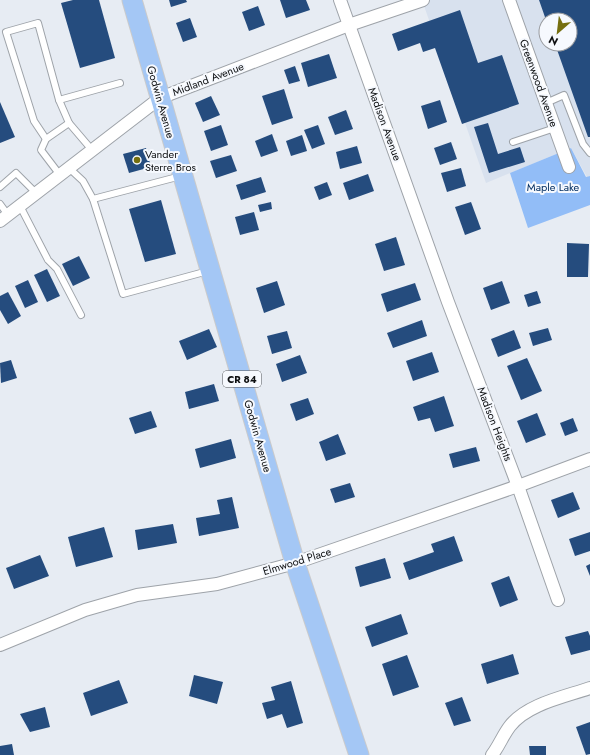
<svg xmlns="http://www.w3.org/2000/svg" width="590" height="755" viewBox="0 0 590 755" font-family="Jost,sans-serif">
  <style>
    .built { fill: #d8e1ee; fill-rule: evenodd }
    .forest { fill: #92bdf7 }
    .building { fill: #254c7e }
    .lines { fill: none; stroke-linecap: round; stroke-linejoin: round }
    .service-casing { stroke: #9ea3a9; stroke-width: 8 }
    .minor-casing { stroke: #9ea3a9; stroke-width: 14 }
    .primary-casing { stroke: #cacacb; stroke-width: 21 }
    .service { stroke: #fff; stroke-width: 6 }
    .minor { stroke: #fff; stroke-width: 12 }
    .primary { stroke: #a4c7f5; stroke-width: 19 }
    .poi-dot { fill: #756f10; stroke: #f6f9fe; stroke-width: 1.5 }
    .labels { text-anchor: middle; stroke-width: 4; stroke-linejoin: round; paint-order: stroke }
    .shield { fill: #f6f9fe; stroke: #535558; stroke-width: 1 }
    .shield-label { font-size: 10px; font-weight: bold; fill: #0d0f11 }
    .street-label { font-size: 11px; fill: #0d0f11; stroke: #f6f9fe }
    .poi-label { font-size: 11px; fill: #0d0f11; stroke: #f6f9fe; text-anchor: start }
    .park-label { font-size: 11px; fill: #042f62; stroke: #f6f9fe }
  </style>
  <rect width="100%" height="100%" fill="#e7ecf3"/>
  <path class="built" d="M422 0H590V176L587 177 571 148 486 183ZM546 20H570V44H546Z"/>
  <path class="forest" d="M571 148 586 177 590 176V205L528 228 510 173Z"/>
  <g class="building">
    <path d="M73 0H99L115 58 80 68 61 3Z"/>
    <path d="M169 0H186L187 2 171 7Z"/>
    <path d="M280 0H306L310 10 286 18Z"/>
    <path d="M539 0H590V137H588L555 44H570V20H546Z"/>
    <path d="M258 6 265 25 249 31 242 12Z"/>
    <path d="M460 10 478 63 502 55 519 104 462 124 435 48 423 52 420 43 398 51 392 34Z"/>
    <path d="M190 18 197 37 183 42 176 23Z"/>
    <path d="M329 54 337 78 308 87 301 63Z"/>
    <path d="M295 66 300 81 289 84 284 70Z"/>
    <path d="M284 89 293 118 272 125 262 96Z"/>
    <path d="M211 96 220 115 203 122 195 103Z"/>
    <path d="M440 100 447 122 428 129 421 106Z"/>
    <path d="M0 102 15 137 0 143Z"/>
    <path d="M346 110 353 129 335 135 328 117Z"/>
    <path d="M488 123 498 154 520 147 525 162 489 173 474 127Z"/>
    <path d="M221 125 228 145 211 151 204 131Z"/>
    <path d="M318 125 325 144 312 149 304 130Z"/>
    <path d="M272 134 278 151 261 157 255 141Z"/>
    <path d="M302 135 307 151 291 156 286 141Z"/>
    <path d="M451 142 457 159 440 165 434 148Z"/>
    <path d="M357 146 362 163 340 169 336 152Z"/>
    <path d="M146 148 151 167 129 173 123 154Z"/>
    <path d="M231 155 237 171 216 178 210 161Z"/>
    <path d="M461 168 466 186 447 192 441 173Z"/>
    <path d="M368 174 374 191 349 200 343 183Z"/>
    <path d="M261 177 266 192 241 200 236 185Z"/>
    <path d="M327 182 332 195 319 200 314 187Z"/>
    <path d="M161 200 176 254 145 262 129 209Z"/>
    <path d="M271 202 272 209 260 212 258 205Z"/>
    <path d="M471 202 481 229 465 235 455 207Z"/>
    <path d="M254 212 259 230 240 235 235 217Z"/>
    <path d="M396 237 405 265 384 271 375 244Z"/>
    <path d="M567 243 589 244 588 277H567Z"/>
    <path d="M79 256 90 278 73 286 62 264Z"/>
    <path d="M47 269 60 296 47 302 34 275Z"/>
    <path d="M28 280 38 302 25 308 15 286Z"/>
    <path d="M277 281 285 305 264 313 256 288Z"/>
    <path d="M502 281 510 303 491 310 483 288Z"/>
    <path d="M415 283 421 300 387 312 381 294Z"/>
    <path d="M537 291 541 303 528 307 524 295Z"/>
    <path d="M8 292 21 316 8 324 0 310V296Z"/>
    <path d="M422 320 427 336 393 348 387 333Z"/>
    <path d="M548 328 552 340 533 346 529 333Z"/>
    <path d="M209 329 217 347 187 360 179 341Z"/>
    <path d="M514 330 521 348 498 357 491 339Z"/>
    <path d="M287 331 292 348 272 354 267 336Z"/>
    <path d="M432 352 439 372 413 381 406 361Z"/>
    <path d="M300 355 307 373 282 382 276 364Z"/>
    <path d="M527 358 542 391 521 400 507 366Z"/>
    <path d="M11 360 17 378 1 383 0 363Z"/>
    <path d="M214 384 219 401 189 409 185 392Z"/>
    <path d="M444 396 454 426 435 432 430 418 418 421 413 407Z"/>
    <path d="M308 398 314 414 296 421 290 404Z"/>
    <path d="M151 411 157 427 135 434 129 418Z"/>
    <path d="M537 413 546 435 526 443 517 421Z"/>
    <path d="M573 418 578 431 565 436 560 423Z"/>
    <path d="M338 434 346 454 326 461 319 442Z"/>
    <path d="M231 439 236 458 200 468 195 449Z"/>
    <path d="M476 447 480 461 453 468 449 454Z"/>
    <path d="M350 483 355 497 335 503 330 489Z"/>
    <path d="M573 492 580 509 558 518 551 500Z"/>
    <path d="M232 497 239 528 199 536 196 518 220 514 217 500Z"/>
    <path d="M173 524 177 543 138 550 135 530Z"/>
    <path d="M104 527 113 557 76 567 68 537Z"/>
    <path d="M590 532V551L575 556 569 539Z"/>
    <path d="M454 536 463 561 409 580 403 563 434 552 431 544Z"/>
    <path d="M40 555 49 576 14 589 6 568Z"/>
    <path d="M385 558 391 578 360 587 355 567Z"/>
    <path d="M590 564V576L586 566Z"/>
    <path d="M509 576 518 600 500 607 491 583Z"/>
    <path d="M401 614 408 634 372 647 365 627Z"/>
    <path d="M588 631 590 636V650L571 655 565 637Z"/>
    <path d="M513 654 519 674 487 684 481 664Z"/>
    <path d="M407 655 419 687 393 696 382 664Z"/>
    <path d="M194 675 223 682 217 704 189 696Z"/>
    <path d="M119 680 128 703 91 716 83 693Z"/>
    <path d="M291 681 303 723 287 728 282 714 267 719 262 703 275 700 271 687Z"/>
    <path d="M462 697 471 721 454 726 445 703Z"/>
    <path d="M45 707 50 727 30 732 20 714Z"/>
    <path d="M590 722V754L586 755 576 727Z"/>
    <path d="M12 744 14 755H0V746Z"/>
    <path d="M529 746H546V755H530Z"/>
  </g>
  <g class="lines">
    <g class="service-casing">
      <g id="service">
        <path d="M59 100 120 83"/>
        <path d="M546 103 564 95 583 144 590 153"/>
        <path d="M46 139 34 121 6 32 38 23 59 100 69 123"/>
        <path d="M513 142 555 128"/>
        <path d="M69 168 83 181 93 199 181 176"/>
        <path d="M60 175 41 150 46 139 69 123 92 150"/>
        <path d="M0 187 16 173 36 193"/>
        <path d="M93 199 123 294 208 271"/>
        <path d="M0 204 8 215"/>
        <path d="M20 206 48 260 57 269 81 315"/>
      </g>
    </g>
    <g class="minor-casing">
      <g id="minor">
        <path d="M340 0 448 302 518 486 558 600"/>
        <path d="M509 0 569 167"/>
        <path d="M0 221 160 98 349 25 423 0"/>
        <path d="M0 645 85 610 137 595 217 584 295 563 518 486 590 459"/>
        <path d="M492 755C499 746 503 735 510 726 527 704 564 697 590 688"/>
      </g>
    </g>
    <g class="primary-casing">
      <path id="primary" d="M132 0 295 563 359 755"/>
    </g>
    <use href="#service" class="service"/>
    <use href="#minor" class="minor"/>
    <use href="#primary" class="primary"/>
  </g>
  <circle class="poi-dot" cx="137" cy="160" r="4"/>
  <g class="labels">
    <rect class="shield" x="223" y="371" width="38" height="16" rx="3"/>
    <g class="shield-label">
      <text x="242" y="383">CR 84</text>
    </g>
    <g class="street-label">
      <text transform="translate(208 79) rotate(-21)" y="4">Midland Avenue</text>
      <text transform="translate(539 83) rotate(70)" y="4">Greenwood Avenue</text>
      <text transform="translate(161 102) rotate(74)" y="4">Godwin Avenue</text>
      <text transform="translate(385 124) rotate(70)" y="4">Madison Avenue</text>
      <text transform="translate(495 424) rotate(69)" y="4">Madison Heights</text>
      <text transform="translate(258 436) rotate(74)" y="4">Godwin Avenue</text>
      <text transform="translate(297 561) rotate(-17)" y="4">Elmwood Place</text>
    </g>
    <g class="poi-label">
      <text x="145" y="158">Vander<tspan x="145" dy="13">Sterre Bros</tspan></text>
    </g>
    <g class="park-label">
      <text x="553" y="191">Maple Lake</text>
    </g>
  </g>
  <g transform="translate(558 32) rotate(208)"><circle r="19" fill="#f6f9fe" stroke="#999b9f"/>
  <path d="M0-3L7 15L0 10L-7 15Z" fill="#756f10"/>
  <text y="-6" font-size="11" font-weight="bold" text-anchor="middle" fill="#0d0f11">N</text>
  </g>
</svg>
